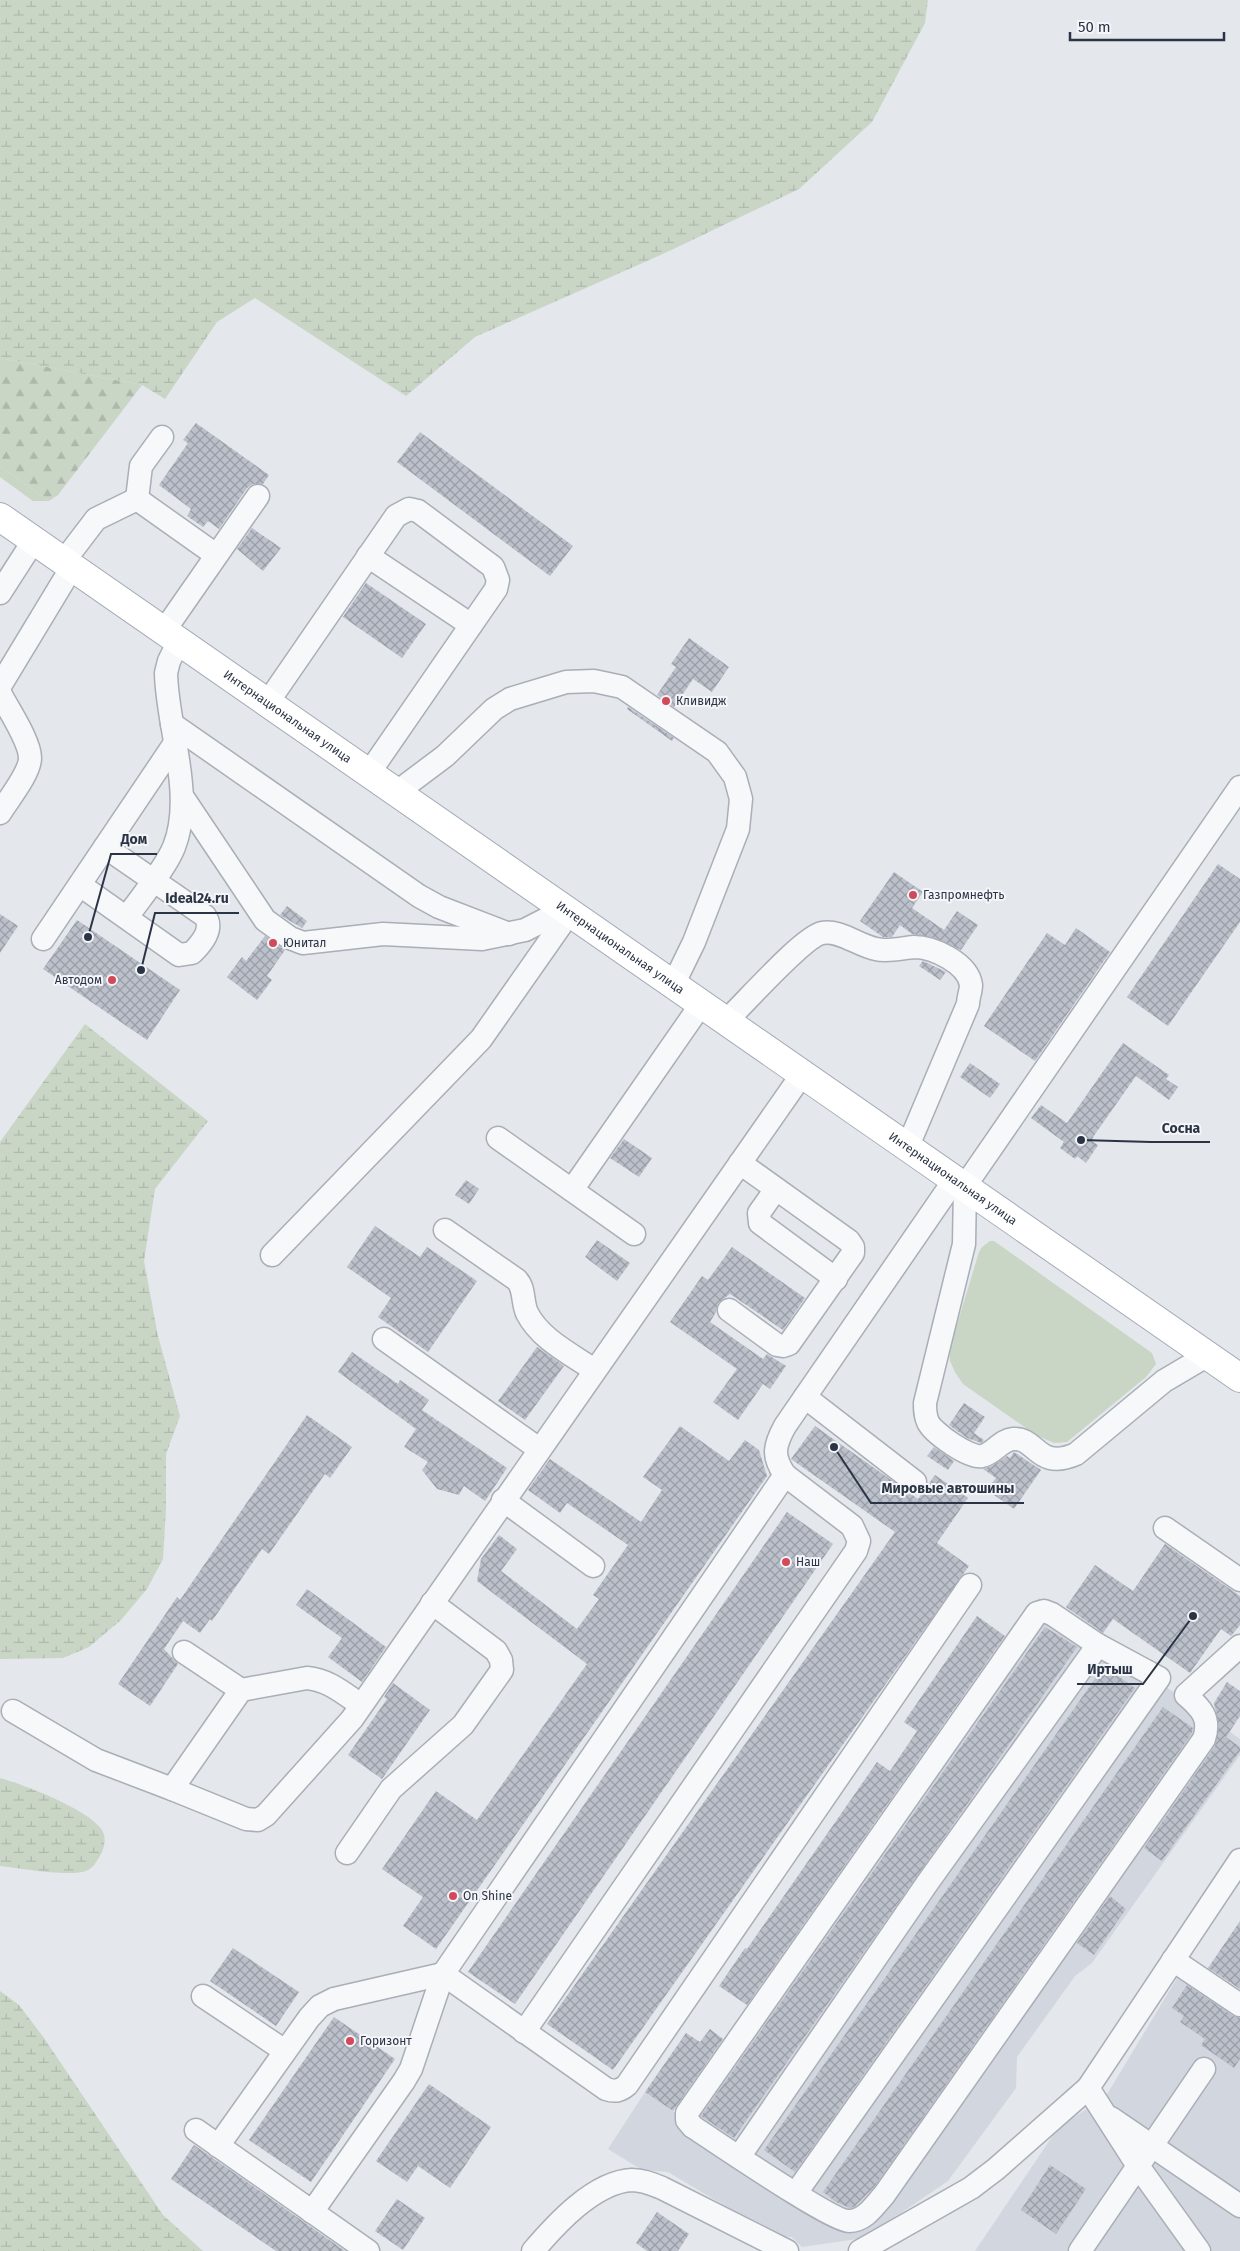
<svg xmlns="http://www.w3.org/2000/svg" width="1240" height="2251" viewBox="0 0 1240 2251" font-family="'Fira Sans',sans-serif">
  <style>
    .built { fill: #d2d6de }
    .green { fill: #c9d6c5 }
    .forest { fill: url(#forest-firs) }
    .wetland { fill: url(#wetland-marsh) }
    .building { fill: url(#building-cross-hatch) }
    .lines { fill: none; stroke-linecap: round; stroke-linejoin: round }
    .minor-casing { stroke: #a9aeb7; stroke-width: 25 }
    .major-casing { stroke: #a3abb8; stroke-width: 30 }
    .minor { stroke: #f7f8fa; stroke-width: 22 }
    .major { stroke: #fff; stroke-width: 28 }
    .poi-dot { fill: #d1495b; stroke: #f4f6f9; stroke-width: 2 }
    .labels { text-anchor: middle; stroke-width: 4; stroke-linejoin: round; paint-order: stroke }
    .poi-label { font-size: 12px; fill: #2b3445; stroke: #f4f6f9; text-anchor: start }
    .street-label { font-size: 12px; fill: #2b3445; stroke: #f4f6f9 }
    .leader { fill: none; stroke: #2b3445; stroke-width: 2 }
    .callout-dot { fill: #2b3445; stroke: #f4f6f9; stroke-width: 2 }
    .callout-label { font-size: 14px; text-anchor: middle; font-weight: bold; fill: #2b3445; stroke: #f4f6f9; stroke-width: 4; stroke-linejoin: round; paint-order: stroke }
  </style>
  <defs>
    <pattern id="forest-firs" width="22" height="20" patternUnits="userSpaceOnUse" patternTransform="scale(1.25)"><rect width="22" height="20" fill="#c9d6c5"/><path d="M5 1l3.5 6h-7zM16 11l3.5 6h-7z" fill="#adb8ab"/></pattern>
    <pattern id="wetland-marsh" width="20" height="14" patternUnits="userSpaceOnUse" patternTransform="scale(1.25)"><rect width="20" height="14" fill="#c9d6c5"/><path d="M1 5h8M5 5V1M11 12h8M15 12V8" fill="none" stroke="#adb8ab"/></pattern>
    <pattern id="building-cross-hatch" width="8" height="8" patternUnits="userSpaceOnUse" patternTransform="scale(1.25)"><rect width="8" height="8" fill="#bbc0ca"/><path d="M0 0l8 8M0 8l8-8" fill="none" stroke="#989da6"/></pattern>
  </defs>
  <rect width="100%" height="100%" fill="#e4e7ec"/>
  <g class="built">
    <path d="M1039 1598 1240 1739V1755L1092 1963 1075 1976 1017 2057 1016 2088 948 2181 864 2238 802 2247 792 2237 776 2236 668 2172 642 2170 608 2149 645 2092 677 2114Z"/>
    <path d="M1179 1975 1240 2016V2251H975L1058 2128 1106 2096Z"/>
  </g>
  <g class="green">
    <path d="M0 466 49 501H33L0 477Z"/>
    <path d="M990 1241H994L1152 1353 1156 1364 1146 1377 1067 1442 1054 1443 1036 1435 963 1384 955 1372 950 1361 949 1351 979 1252 982 1247Z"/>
  </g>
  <path class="forest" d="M0 358 142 385 58 495 49 501 0 466Z"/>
  <g class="wetland">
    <path d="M0 0H928L925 23 872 122 799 189 665 253 475 337 406 396 255 298 217 322 165 399 142 385 0 358Z"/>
    <path d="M85 1024 208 1121 155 1189 144 1261 158 1336 180 1416 166 1454V1509L163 1559 147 1589 121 1620 89 1647 63 1658 0 1659V1142Z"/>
    <path d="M0 1778C25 1785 88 1809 102 1830 106 1836 105 1845 102 1852 99 1858 94 1867 88 1870 73 1878 19 1868 0 1866Z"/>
    <path d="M0 1991 19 2005 44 2038 163 2215 203 2251H0Z"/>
  </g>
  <g class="building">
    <path d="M196 423 269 475 263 484H253L247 488 219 529 208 521 203 527 187 516 191 509 159 485 188 443 183 440Z"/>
    <path d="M420 432 573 546 550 576 397 462Z"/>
    <path d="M252 528 281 548 263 571 237 549Z"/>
    <path d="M366 583 426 624 402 658 343 617Z"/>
    <path d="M689 638 729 667 712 692 693 679 674 707 657 695 676 667 671 664Z"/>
    <path d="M628 707 674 738 672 741 627 709Z"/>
    <path d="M1218 864 1240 879V922L1168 1026 1127 997Z"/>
    <path d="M894 872 923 892 912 908 944 930 957 911 978 925 961 950 935 938 912 934 900 925 892 937H883L860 921Z"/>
    <path d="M287 906 307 921 302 928 280 915Z"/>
    <path d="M0 914 18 926 0 953Z"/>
    <path d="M77 920 180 990 147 1040 43 969Z"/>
    <path d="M1076 928 1110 952 1035 1061 984 1026 1047 933 1065 945Z"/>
    <path d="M265 936 285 950 267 976 272 980 257 1000 227 977 242 957 246 961Z"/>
    <path d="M923 961 946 972 940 980 919 966Z"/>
    <path d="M1123 1043 1169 1075 1166 1079 1178 1087 1169 1100 1136 1076 1093 1137 1092 1141 1098 1145 1086 1163 1077 1156 1075 1159 1060 1148 1064 1142 1031 1118 1041 1105 1067 1123Z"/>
    <path d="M970 1063 1000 1084 990 1098 960 1077Z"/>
    <path d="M624 1139 652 1158 639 1177 610 1158Z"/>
    <path d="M466 1180 479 1189 469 1204 455 1195Z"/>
    <path d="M375 1226 420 1257 427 1247 477 1281 428 1352 378 1317 391 1298 347 1267Z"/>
    <path d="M597 1240 630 1263 617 1281 585 1257Z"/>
    <path d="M732 1247 805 1298 783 1330 730 1294 718 1303 716 1312 710 1322 763 1359 767 1354 786 1366 770 1389 763 1384 738 1420 713 1402 737 1369 670 1322 702 1276 708 1280Z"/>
    <path d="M537 1347 564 1366 525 1420 498 1401Z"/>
    <path d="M352 1352 398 1384 400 1380 429 1400 422 1410 507 1468 485 1501 464 1486 459 1495 437 1489 422 1470 428 1462 404 1447 416 1429 338 1372Z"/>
    <path d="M964 1403 985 1417 974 1433 984 1440 981 1443 967 1438 949 1425Z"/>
    <path d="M307 1415 352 1447 330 1478 325 1474 269 1554 262 1549 212 1621 210 1619 200 1633 183 1621 164 1649 178 1664 150 1706 118 1684 177 1597 180 1600Z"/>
    <path d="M680 1426 729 1461 745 1440 759 1450 767 1476 436 1949 403 1926 423 1897 382 1869 436 1791 477 1820 587 1664 477 1581 481 1559 499 1535 517 1549 501 1571 577 1629 599 1599 593 1595 628 1545 567 1503 560 1513 528 1490 550 1459 641 1522 662 1490 643 1477Z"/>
    <path d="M815 1426 918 1499 935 1475 968 1498 937 1543 969 1566 613 2070 547 2024 895 1532 791 1459Z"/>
    <path d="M934 1447 954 1461 948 1470 927 1456Z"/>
    <path d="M1014 1452 1041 1470 1014 1509 987 1490 996 1478 983 1469 992 1466 1007 1456 1010 1458Z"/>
    <path d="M787 1512 833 1544 515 2004 468 1972Z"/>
    <path d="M1165 1544 1240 1596V1625L1231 1636 1221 1629 1190 1673 1113 1619 1103 1633 1066 1607 1095 1565 1133 1591Z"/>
    <path d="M307 1589 386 1647 362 1682 328 1657 342 1638 296 1605Z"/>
    <path d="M977 1616 1005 1636 747 2005 719 1986 745 1948 747 1949 877 1762 890 1771 917 1731 904 1722Z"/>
    <path d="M1045 1627 1077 1647 734 2138 701 2116Z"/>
    <path d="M1104 1666 1135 1688 795 2172 764 2150Z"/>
    <path d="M1227 1682 1240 1691V1716L1226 1737 1240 1747V1751L1162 1861 1144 1848 1215 1746 1219 1726 1214 1703Z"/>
    <path d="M393 1683 430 1710 382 1779 348 1755 387 1699 384 1697Z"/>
    <path d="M1163 1707 1193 1728 1192 1733 874 2187 854 2207 850 2208 836 2202 823 2192Z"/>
    <path d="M1110 1896 1126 1909 1094 1955 1077 1943Z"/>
    <path d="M1240 1921V1989L1208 1968Z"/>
    <path d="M233 1948 299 1992 276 2026 210 1981Z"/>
    <path d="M1187 1985 1233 2016 1240 2018V2059L1234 2068 1201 2045 1205 2039 1180 2022 1184 2016 1172 2008Z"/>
    <path d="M334 2017 395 2059 311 2182 249 2140Z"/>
    <path d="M710 2029 723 2039 673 2111 645 2092 686 2033 700 2042Z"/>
    <path d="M429 2084 491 2127 450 2188 418 2166 407 2182 376 2161Z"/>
    <path d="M194 2145 233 2172 345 2251H276L171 2179Z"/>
    <path d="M1050 2165 1086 2189 1056 2234 1021 2210Z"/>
    <path d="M397 2199 425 2218 403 2250 375 2231Z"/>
    <path d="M657 2212 689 2234 678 2251H647L636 2243Z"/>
  </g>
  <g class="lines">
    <g class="minor-casing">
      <g id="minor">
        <path d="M137 499 141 466 162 437"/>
        <path d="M368 556 471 625"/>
        <path d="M64 561 96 519 137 499 216 555"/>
        <path d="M0 593 34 540"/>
        <path d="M164 631 258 496"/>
        <path d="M0 686 72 567"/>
        <path d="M0 693C8 709 30 741 30 758 30 773 8 800 0 813"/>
        <path d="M268 702 396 516 409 509 418 511 493 567 498 580 496 589 369 773"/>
        <path d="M172 724 419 896 439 907 509 934"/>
        <path d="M397 792 445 756 494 709 510 699 566 682 594 681 622 687 717 752 735 777 741 799 738 829 694 942 674 983"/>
        <path d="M182 796 265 920 290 938 303 943 383 934 482 939 525 930 566 909"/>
        <path d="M80 885 179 955 192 953C202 943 214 929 205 916L105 847"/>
        <path d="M127 917C141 897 165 869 174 847 195 794 167 728 166 673L169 661 179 641"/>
        <path d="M43 939 175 743"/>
        <path d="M727 1020C745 1003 803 937 822 933 839 929 859 946 876 949 888 952 902 948 914 947 933 947 968 963 971 985 971 991 968 998 968 1004L908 1146"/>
        <path d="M498 1138 634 1234"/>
        <path d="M776 1189 759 1213 760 1223 836 1279"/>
        <path d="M572 1190 702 1003"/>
        <path d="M445 1230 517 1280C525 1289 522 1302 527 1313 540 1339 571 1354 594 1370"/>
        <path d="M272 1255 481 1039 570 912"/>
        <path d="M729 1310 777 1345 783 1346 789 1344 853 1253V1247L849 1241 740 1163"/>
        <path d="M384 1339 539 1449"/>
        <path d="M1208 1355 1164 1381 1076 1454C1037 1471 1037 1437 1013 1439 1001 1440 993 1454 982 1456 970 1459 933 1433 928 1422 925 1416 925 1410 925 1403L964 1244 965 1186 1240 787"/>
        <path d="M805 1397 915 1482"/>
        <path d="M785 1475C772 1456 774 1446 785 1426L955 1179"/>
        <path d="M503 1500 593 1566"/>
        <path d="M1165 1528 1240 1580"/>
        <path d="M184 1652 241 1690"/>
        <path d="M13 1711 96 1760 172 1789 241 1690 307 1678C329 1680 343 1693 361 1705"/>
        <path d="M172 1789 246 1819 258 1820 266 1815 352 1719 803 1073"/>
        <path d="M347 1853 391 1789 463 1725 502 1670 501 1660 496 1651 432 1603"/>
        <path d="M1173 1960 1240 2005"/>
        <path d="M203 1996 285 2051"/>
        <path d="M1111 2118 1240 2206"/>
        <path d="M196 2130 368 2251"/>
        <path d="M218 2146 309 2018 320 2006 334 1999 443 1974 606 2089C615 2092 620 2091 627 2085L970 1585"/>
        <path d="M739 2157 928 1882 1098 1645 1052 1614 1044 1611 1037 1613 687 2113V2120L693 2127C715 2141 833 2222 849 2221 865 2221 874 2206 884 2195L1204 1739C1211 1718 1201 1708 1186 1695L1240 1646"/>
        <path d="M796 2193 1159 1678 1098 1645"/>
        <path d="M312 2212 404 2081 411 2069 443 1974 785 1475 852 1526 859 1541 856 1551 524 2032"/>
        <path d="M533 2251C556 2224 594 2182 632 2180 643 2180 652 2184 662 2188L787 2251"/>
        <path d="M860 2251 971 2188 996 2169 1088 2088 1240 1860"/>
        <path d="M1080 2251 1138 2166 1088 2088"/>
        <path d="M1199 2251 1138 2166 1204 2069"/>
      </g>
    </g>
    <g class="major-casing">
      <g id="major">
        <path id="s1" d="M0 517 1240 1378"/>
      </g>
    </g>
    <use href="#minor" class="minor"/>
    <use href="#major" class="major"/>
  </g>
  <g class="poi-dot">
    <circle cx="666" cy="701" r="5"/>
    <circle cx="913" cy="895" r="5"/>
    <circle cx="273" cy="943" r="5"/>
    <circle cx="112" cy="980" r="5"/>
    <circle cx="786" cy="1562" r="5"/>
    <circle cx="453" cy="1896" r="5"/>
    <circle cx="350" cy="2041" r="5"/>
  </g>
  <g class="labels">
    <g class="poi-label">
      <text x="676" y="705">Кливидж</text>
      <text x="923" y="899">Газпромнефть</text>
      <text x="283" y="947">Юнитал</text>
      <text x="102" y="984" text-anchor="end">Автодом</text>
      <text x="796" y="1566">Наш</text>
      <text x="463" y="1900">On Shine</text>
      <text x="360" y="2045">Горизонт</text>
    </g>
    <g class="street-label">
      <text dy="4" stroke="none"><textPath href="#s1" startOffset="350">Интернациональная улица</textPath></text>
      <text dy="4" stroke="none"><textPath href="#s1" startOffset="755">Интернациональная улица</textPath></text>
      <text dy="4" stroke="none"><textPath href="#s1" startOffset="1160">Интернациональная улица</textPath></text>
    </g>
  </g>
  <path class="leader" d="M88 937L111 854H157M141 970L155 913H239M1081 1140L1151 1142H1210M834 1447L871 1503H1024M1193 1616L1143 1684H1077"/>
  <g class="callout-dot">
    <circle cx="88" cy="937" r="5"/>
    <circle cx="141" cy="970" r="5"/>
    <circle cx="1081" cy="1140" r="5"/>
    <circle cx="834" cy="1447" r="5"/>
    <circle cx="1193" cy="1616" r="5"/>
  </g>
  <g class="callout-label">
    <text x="134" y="844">Дом</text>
    <text x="197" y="903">Ideal24.ru</text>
    <text x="1181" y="1133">Сосна</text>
    <text x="948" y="1493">Мировые автошины</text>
    <text x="1110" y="1674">Иртыш</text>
  </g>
  <path d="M1070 32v8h154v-8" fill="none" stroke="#2b3445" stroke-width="2.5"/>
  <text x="1078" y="32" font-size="15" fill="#2b3445" stroke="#f4f6f9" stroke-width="4" paint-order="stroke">50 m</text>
</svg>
